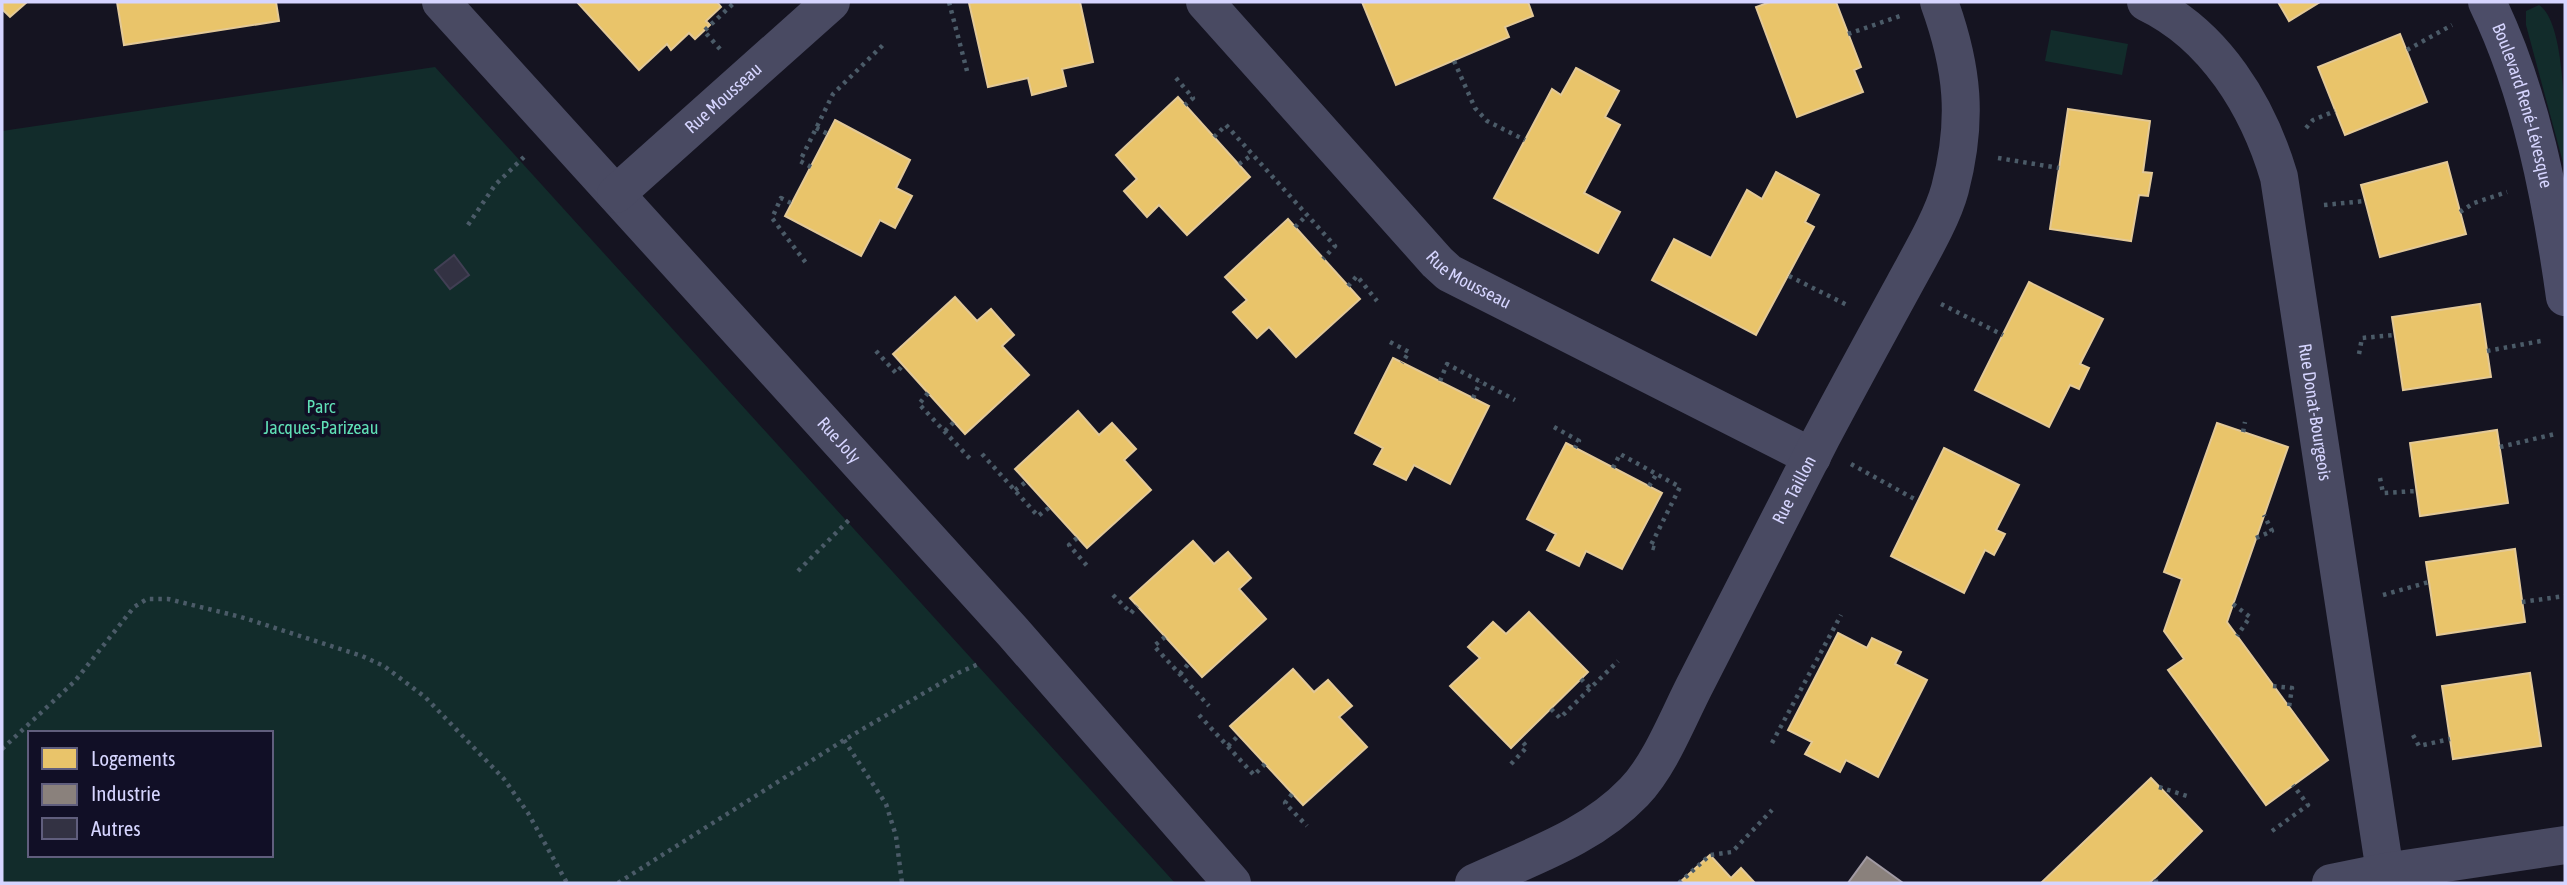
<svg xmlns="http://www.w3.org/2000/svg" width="2567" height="885" viewBox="0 0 2567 885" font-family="'Asap Condensed',sans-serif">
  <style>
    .green { fill: #122c2b; fill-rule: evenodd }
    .homes { fill: #e9c46a; stroke: #e3c997; stroke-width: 2 }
    .industry { fill: #8a817c; stroke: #a19aa3; stroke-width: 2 }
    .building { fill: #333243; stroke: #413f54; stroke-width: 2 }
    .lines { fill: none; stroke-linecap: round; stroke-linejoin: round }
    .path { stroke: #4b5b68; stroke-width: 4.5; stroke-dasharray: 3.5 5; stroke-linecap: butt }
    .minor { stroke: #494a62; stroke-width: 38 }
    .secondary { stroke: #4c4d68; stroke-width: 38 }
    .labels { text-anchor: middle; stroke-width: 7; stroke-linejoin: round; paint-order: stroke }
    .street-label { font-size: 18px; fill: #d6d5ff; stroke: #110f26 }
    .park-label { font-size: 18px; fill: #60e0b6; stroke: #110f26 }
  </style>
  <rect width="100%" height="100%" fill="#151421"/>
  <g class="green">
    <path d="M2539 5C2567 22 2565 134 2565 170L2526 25V11Z"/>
    <path d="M2051 30 2128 44 2122 75 2045 61Z"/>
    <path d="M435 67 1175 883H2V131ZM30 733H271V855H30Z"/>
  </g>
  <g class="homes">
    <path d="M2 2H27L10 17 2 9Z"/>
    <path d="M117 2H276L279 21 124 45Z"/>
    <path d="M577 2H717L721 7 706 21 710 25 695 39 689 33 671 50 667 44 639 70Z"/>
    <path d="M974 2H1080L1093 62 1062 69 1066 86 1032 95 1028 78 988 87 969 3Z"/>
    <path d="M1362 2H1528L1533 16 1505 27 1509 37 1396 85Z"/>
    <path d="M1770 2H1836L1861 67 1854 70 1863 92 1797 117 1756 7Z"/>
    <path d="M2278 2H2320L2289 21Z"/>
    <path d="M2400 34 2427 102 2345 135 2318 67Z"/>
    <path d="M1576 68 1619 91 1605 117 1620 125 1584 193 1620 212 1598 253 1494 198 1552 89 1561 95Z"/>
    <path d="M1178 97 1250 177 1187 235 1159 205 1147 217 1124 191 1137 179 1116 155Z"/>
    <path d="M2068 109 2150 121 2143 172 2152 173 2148 196 2139 195 2131 241 2050 229Z"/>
    <path d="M835 120 910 160 896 188 912 196 895 228 880 220 861 256 785 216Z"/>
    <path d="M2447 162 2466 234 2380 257 2361 185Z"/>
    <path d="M1776 172 1819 195 1805 222 1814 227 1756 335 1652 280 1674 239 1711 258 1747 190 1762 199Z"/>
    <path d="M1288 219 1360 299 1296 357 1269 327 1257 338 1233 312 1247 300 1225 277Z"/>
    <path d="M2029 282 2103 319 2080 364 2089 368 2079 389 2070 385 2049 427 1975 390Z"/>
    <path d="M955 297 977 321 991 309 1014 335 1002 346 1029 375 965 434 893 354Z"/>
    <path d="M2480 304 2491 377 2403 390 2392 317Z"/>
    <path d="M1393 358 1489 406 1450 484 1414 465 1406 480 1374 464 1383 448 1355 433Z"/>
    <path d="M1078 411 1099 435 1112 423 1136 449 1124 460 1151 490 1087 548 1015 469Z"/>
    <path d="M2217 423 2288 447 2227 622 2328 760 2266 805 2168 670 2184 659 2164 631 2182 579 2164 572Z"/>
    <path d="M2497 430 2508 503 2420 516 2410 443Z"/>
    <path d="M1566 443 1662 493 1622 569 1586 551 1579 566 1547 550 1556 534 1527 519Z"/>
    <path d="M1944 448 2019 485 1996 530 2005 534 1994 555 1985 550 1964 593 1891 556Z"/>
    <path d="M1193 541 1214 564 1228 552 1251 578 1239 589 1266 619 1202 677 1130 598Z"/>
    <path d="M2515 549 2525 622 2437 635 2426 562Z"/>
    <path d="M1529 612 1588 672 1511 748 1450 686 1480 658 1468 647 1493 622 1506 634Z"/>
    <path d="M1838 633 1867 648 1872 638 1901 652 1895 664 1927 680 1878 777 1846 760 1840 772 1805 754 1812 742 1788 730Z"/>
    <path d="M1293 669 1314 692 1328 680 1352 706 1339 717 1367 747 1303 805 1230 726Z"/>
    <path d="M2530 673 2541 746 2453 759 2442 686Z"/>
    <path d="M2151 778 2202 831 2156 877 2149 883H2041Z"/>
    <path d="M1710 855 1731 878 1741 868 1755 883H1679Z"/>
  </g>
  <path class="industry" d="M1867 857 1903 883H1848Z"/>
  <path class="building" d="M454 255 469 275 450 289 435 270Z"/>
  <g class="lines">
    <g class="path">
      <path d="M949 2 967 71"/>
      <path d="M1848 34 1900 16"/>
      <path d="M720 49 704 31 735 2"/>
      <path d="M2407 50 2452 25"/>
      <path d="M1454 61 1475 108 1487 121 1525 140"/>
      <path d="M1176 78 1193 98 1185 105"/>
      <path d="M816 128 828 134"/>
      <path d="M2306 128 2313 120 2335 111"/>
      <path d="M1214 137 1226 125 1335 246 1323 259"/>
      <path d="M1998 158 2059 168"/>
      <path d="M1239 164 1252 155"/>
      <path d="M811 167 800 161 833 94 883 45"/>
      <path d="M791 203 781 198 772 218 806 263"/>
      <path d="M2324 205 2365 201"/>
      <path d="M2460 212 2474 203 2507 192"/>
      <path d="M468 225 495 185 524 157"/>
      <path d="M1295 227 1307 215"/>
      <path d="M1789 276 1847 305"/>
      <path d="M1348 286 1357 276 1377 301"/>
      <path d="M1941 304 2003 335"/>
      <path d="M1390 342 1409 352 1402 363"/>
      <path d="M876 351 896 373 903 365"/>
      <path d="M2487 351 2541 341"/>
      <path d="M2359 354 2362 338 2394 335"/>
      <path d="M1440 381 1447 364 1515 400"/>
      <path d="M928 393 919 404 973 462"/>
      <path d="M1473 398 1480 382"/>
      <path d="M1554 427 1579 441 1575 448"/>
      <path d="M945 431 954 422"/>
      <path d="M2243 432 2245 422"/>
      <path d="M2500 447 2555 434"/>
      <path d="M982 454 1038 516 1050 507"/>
      <path d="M1851 464 1918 501"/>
      <path d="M1613 468 1620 454 1680 487 1650 547 1657 549"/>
      <path d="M2380 478 2383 493 2416 491"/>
      <path d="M1649 486 1656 475"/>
      <path d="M1015 490 1026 482"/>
      <path d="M1077 538 1069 545 1088 567"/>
      <path d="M2256 538 2272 531 2264 515"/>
      <path d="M798 571 851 518"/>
      <path d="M1113 595 1131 613 1137 606"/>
      <path d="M2383 595 2429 582"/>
      <path d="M2522 602 2565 596"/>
      <path d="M2233 604 2250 617 2237 636"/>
      <path d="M1165 637 1154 646 1209 706"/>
      <path d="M1180 674 1189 663"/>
      <path d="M1581 679 1590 688"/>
      <path d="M2273 686 2292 688 2289 707"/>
      <path d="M1551 709 1560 718 1618 661"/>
      <path d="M1199 715 1254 775 1265 764"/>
      <path d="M2413 735 2419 746 2450 739"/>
      <path d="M844 740 886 804 896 836 902 883"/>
      <path d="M1772 743 1841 615"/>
      <path d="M1228 746 1239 735"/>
      <path d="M2 749 75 681 134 607 147 599H168L241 617 362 656 384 666 425 697 504 779 528 813 567 883"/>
      <path d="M1511 764 1527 747 1520 739"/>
      <path d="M2159 787 2190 797"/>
      <path d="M1292 794 1285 803 1307 826"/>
      <path d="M2272 831 2308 805 2293 785"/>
      <path d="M618 883 844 740 958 673 981 663"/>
      <path d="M1679 883 1710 855 1732 852 1772 810"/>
      <path d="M2156 883V877"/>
    </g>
    <g class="minor">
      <path id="s1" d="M441 2 1013 632 1232 883"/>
      <path id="s2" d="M1205 2 1437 262 1449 273 1812 457"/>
      <path id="s3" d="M2146 2C2215 35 2258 106 2279 177L2385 872"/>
      <path id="s4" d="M616 194 831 2"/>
      <path id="s5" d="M1474 883C1530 857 1590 838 1634 792 1661 764 1679 715 1697 681 1737 602 1777 523 1818 444 1846 391 1875 338 1904 285 1919 257 1942 219 1950 189 1968 120 1963 68 1939 2"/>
      <path d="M2331 883 2385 872 2565 845"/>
    </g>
    <path class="secondary" id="s6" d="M2487 2C2531 93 2551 197 2565 297"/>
  </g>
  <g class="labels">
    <g class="street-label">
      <text dy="6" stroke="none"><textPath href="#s4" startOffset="144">Rue Mousseau</textPath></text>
      <text dy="6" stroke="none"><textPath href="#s6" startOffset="110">Boulevard René-Lévesque</textPath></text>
      <text dy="6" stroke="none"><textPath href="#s2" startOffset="385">Rue Mousseau</textPath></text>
      <text dy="6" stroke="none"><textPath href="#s3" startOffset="464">Rue Donat-Bourgeois</textPath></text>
      <text dy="6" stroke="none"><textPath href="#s1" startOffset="592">Rue Joly</textPath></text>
      <text dy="6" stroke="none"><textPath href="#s5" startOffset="528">Rue Taillon</textPath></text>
    </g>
    <g class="park-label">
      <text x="321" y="413">Parc<tspan x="321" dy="21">Jacques-Parizeau</tspan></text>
    </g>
  </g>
  <rect width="2567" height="885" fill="none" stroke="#d6d5ff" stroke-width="7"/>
  <rect x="28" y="731" width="245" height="126" fill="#110f26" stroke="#605e7d" stroke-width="2"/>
  <rect x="42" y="748" width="35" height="21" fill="#e9c46a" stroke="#605e7d" stroke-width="2"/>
  <text x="91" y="766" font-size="21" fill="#d6d5ff">Logements</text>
  <rect x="42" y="784" width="35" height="21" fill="#8a817c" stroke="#605e7d" stroke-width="2"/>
  <text x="91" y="801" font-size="21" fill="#d6d5ff">Industrie</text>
  <rect x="42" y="818" width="35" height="21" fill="#333243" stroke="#605e7d" stroke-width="2"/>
  <text x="91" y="836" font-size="21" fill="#d6d5ff">Autres</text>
</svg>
